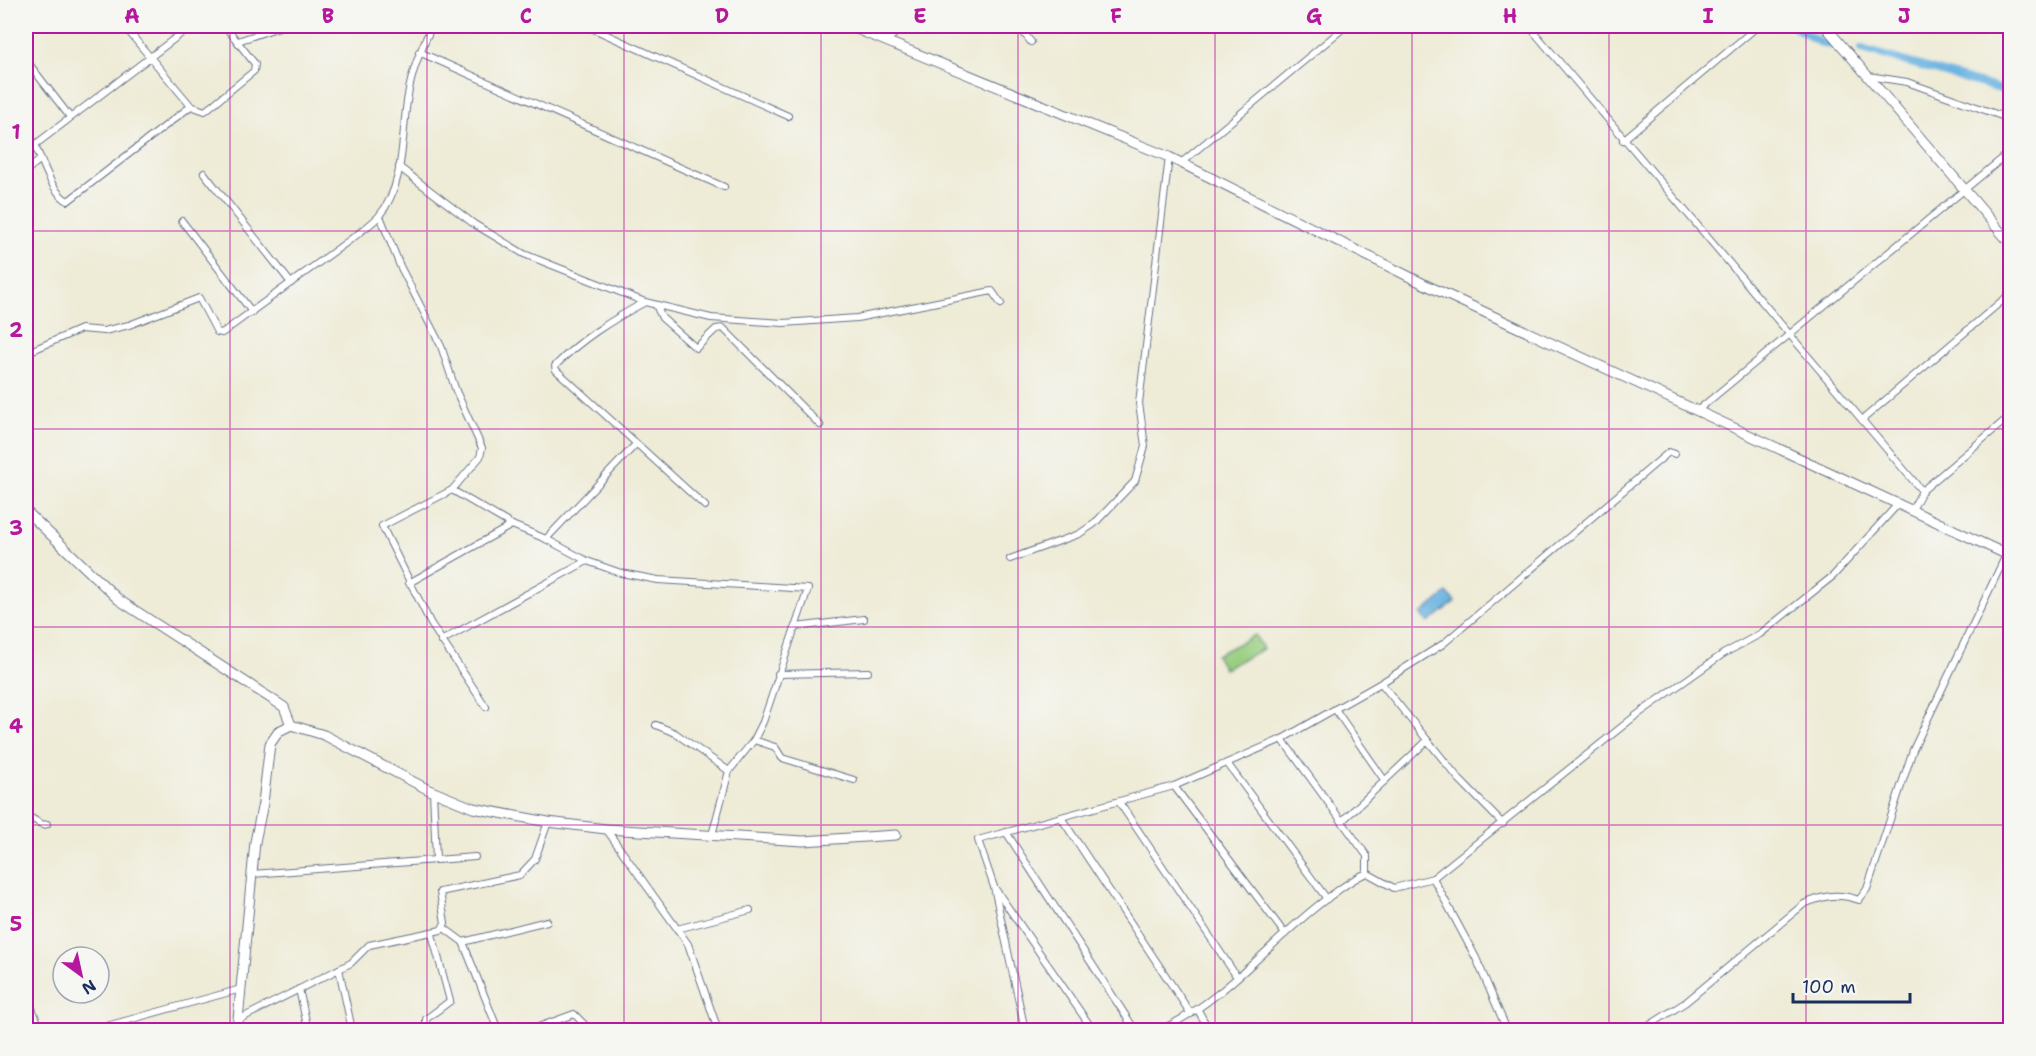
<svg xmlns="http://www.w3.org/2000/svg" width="2036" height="1056" viewBox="0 0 2036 1056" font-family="'Shantell Sans',sans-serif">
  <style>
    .green { fill: #97ce80; stroke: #597e6f; stroke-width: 1.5 }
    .water { fill: #69b3e1; stroke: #4271a0; stroke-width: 1.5 }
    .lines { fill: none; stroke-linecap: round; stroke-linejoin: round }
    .canal { stroke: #69b3e1; stroke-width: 8 }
    .street-casing { stroke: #657188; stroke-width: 8 }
    .secondary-casing { stroke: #657188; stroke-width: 11 }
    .street { stroke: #fff; stroke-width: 6 }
    .secondary { stroke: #fff; stroke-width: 9 }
    .grid { fill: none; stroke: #b5179e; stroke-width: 1.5; stroke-opacity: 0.55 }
    .neatline { fill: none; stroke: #b5179e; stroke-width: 2 }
    .grid-label { font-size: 20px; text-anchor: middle; font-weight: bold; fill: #b5179e }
  </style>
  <rect width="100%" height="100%" fill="#f6f6f2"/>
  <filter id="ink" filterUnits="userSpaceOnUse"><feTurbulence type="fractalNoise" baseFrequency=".0167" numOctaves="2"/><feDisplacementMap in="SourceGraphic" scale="12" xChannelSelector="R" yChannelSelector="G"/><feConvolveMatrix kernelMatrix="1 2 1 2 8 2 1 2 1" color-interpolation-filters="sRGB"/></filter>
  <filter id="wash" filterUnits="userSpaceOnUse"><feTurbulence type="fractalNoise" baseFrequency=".008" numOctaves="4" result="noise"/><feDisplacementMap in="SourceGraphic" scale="24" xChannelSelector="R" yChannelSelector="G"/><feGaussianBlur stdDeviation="1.35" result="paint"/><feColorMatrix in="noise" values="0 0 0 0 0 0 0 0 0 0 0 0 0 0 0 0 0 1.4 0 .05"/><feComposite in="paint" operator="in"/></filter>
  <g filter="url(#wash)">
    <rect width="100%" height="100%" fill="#eeebd6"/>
    <path class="green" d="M1255 635 1263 649 1224 669 1216 655Z"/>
    <path class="water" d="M1447 593 1455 602 1428 623 1421 614Z"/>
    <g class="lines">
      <g class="canal">
        <path d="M1793 26 1823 44 1833 45"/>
        <path d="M1862 49 2010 92"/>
      </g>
    </g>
  </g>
  <g filter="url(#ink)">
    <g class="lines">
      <g class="street-casing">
        <g id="street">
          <path d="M124 26 191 106 205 111 254 71 255 64 225 26"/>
          <path d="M587 26 788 116"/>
          <path d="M1018 26 1031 42"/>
          <path d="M1529 26 1922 491 1912 510"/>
          <path d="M238 41 282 26"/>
          <path d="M886 41 904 26"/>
          <path d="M419 52 724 187"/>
          <path d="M26 60 70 117"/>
          <path d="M1868 76 1907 82 2010 119"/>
          <path d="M26 132C42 150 47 190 68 201L191 106"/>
          <path d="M1623 140 1758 26"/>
          <path d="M36 144 191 26"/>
          <path d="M1181 163 1346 26"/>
          <path d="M399 167 474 224 524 254 645 302 711 318 783 323 857 318 992 291 1001 304"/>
          <path d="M26 171 41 159"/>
          <path d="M204 173 291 283"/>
          <path d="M380 216 400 266 441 346 456 391 482 448 480 457 452 490 382 526 431 624 486 707"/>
          <path d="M182 221 252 312"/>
          <path d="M645 302C612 320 581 339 555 366L556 370 705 506"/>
          <path d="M656 305 662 318 696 348 716 329 723 328 820 425"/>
          <path d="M26 353 81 329 104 331 129 325 199 298 217 332 222 333 358 234C365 228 374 222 379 216 406 184 401 133 408 95 412 70 421 48 432 26"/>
          <path d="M1698 410 2010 152"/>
          <path d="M1862 420 2010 294"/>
          <path d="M452 490 512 525 546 539 587 561 621 573 658 580 808 589 763 722 754 740 729 771 712 835"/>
          <path d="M1922 491 2010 416"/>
          <path d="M546 539 636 444"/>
          <path d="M1999 552 2010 542"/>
          <path d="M1010 559 1079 534 1094 524 1135 481 1145 446 1139 403 1169 157"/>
          <path d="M409 583 512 525"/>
          <path d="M795 627 864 619"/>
          <path d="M441 641 587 561"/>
          <path d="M778 674 868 672"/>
          <path d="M1381 683 1459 779 1503 824"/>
          <path d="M1335 709 1385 781"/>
          <path d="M656 725 675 733 729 771"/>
          <path d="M1282 739 1367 856V873"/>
          <path d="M754 740 775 747 782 758 854 780"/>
          <path d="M1227 763 1327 899"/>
          <path d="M1174 786 1285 934"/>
          <path d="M433 791 436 859"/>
          <path d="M1119 802 1237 977"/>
          <path d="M26 815 43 825 47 824"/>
          <path d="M1062 819 1191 1014"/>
          <path d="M1342 821 1427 741"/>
          <path d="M606 829 688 944 718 1030"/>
          <path d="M1006 832 1135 1030"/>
          <path d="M252 874 475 857"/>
          <path d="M1433 878 1476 958 1507 1030"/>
          <path d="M996 890 1093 1030"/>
          <path d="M444 928 463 942 498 1030"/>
          <path d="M677 929 750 910"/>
          <path d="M463 942 547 921"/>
          <path d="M339 969 352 1030"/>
          <path d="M299 989 308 1030"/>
          <path d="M26 994 41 1030"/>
          <path d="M1198 1010 1209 1030"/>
          <path d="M238 1020 351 963 369 945 441 930 445 923 440 892 520 875 535 859 548 822"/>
          <path d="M103 1027 241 989"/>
          <path d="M426 1030V1019L450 1001 432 934"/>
          <path d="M530 1030 574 1014 590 1030"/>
          <path d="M1025 1030 994 887 978 840 1174 786 1282 739 1381 683 1443 644 1669 452 1675 454"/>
          <path d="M1160 1030C1225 1001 1269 942 1325 900 1339 890 1351 879 1367 873L1394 888 1433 878 1634 717 1723 654 1760 634 1833 576 1899 503"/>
          <path d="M1642 1030 1686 1002 1804 904C1825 895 1838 893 1859 900L1867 889 1913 750 2006 555"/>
        </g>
      </g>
      <g class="secondary-casing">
        <g id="secondary">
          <path d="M849 26 1169 157 1426 285 2010 556"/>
          <path d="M1825 26 2010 243"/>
          <path d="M26 511 119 600 284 707 291 725"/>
          <path d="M237 1030 255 842 263 803 270 744 279 731 291 725 324 735 429 790 473 808 548 822 606 829 803 841 896 835"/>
        </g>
      </g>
      <use href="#street" class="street"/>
      <use href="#secondary" class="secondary"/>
    </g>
  </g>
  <path class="grid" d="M230 26V1030M427 26V1030M624 26V1030M821 26V1030M1018 26V1030M1215 26V1030M1412 26V1030M1609 26V1030M1806 26V1030M26 231H2010M26 429H2010M26 627H2010M26 825H2010"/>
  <rect width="2036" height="1056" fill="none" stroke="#f6f6f2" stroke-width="66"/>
  <g transform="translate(81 975) rotate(147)"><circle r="28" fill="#f6f6f2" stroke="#9ea6b7" stroke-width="1.5"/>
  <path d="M0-4.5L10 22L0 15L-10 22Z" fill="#b5179e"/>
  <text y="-9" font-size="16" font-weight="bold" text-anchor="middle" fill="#1b2f5e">N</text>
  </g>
  <path d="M1793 993v9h117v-9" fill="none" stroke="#1b2f5e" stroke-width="3"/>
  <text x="1802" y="993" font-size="18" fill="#1b2f5e" stroke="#f6f6f2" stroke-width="4.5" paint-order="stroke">100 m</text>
  <rect x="33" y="33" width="1970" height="990" class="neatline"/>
  <g class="grid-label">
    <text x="132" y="23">A</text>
    <text x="328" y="23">B</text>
    <text x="526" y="23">C</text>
    <text x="722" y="23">D</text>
    <text x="920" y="23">E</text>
    <text x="1116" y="23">F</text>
    <text x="1314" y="23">G</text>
    <text x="1510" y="23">H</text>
    <text x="1708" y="23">I</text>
    <text x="1904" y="23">J</text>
    <text x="16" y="139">1</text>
    <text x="16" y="337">2</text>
    <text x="16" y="535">3</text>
    <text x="16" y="733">4</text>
    <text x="16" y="931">5</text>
  </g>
</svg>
